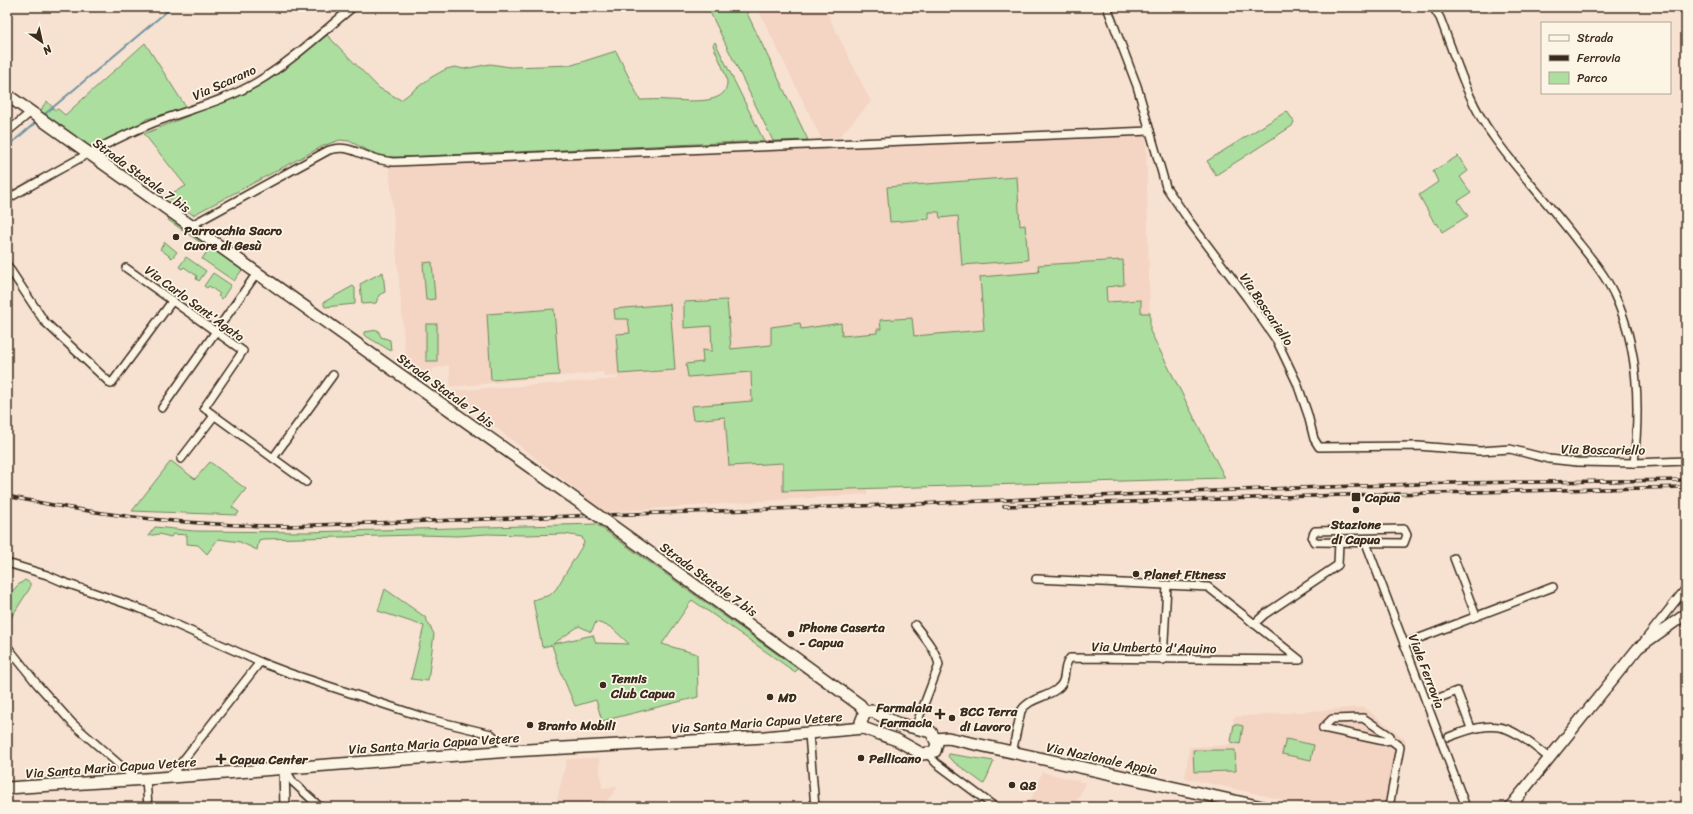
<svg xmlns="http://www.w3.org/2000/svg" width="1693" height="814" viewBox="0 0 1693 814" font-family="Sriracha,sans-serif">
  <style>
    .built { fill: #f4d4c3 }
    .green { fill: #acde9f; stroke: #74845e; fill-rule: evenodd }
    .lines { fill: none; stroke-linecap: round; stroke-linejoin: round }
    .stream { stroke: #7293a1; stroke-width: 2 }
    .minor-casing { stroke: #3b2a1e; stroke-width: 10 }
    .tertiary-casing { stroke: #3b2a1e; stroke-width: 12 }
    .secondary-casing { stroke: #3b2a1e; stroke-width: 13 }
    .primary-casing { stroke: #3b2a1e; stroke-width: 14 }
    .minor { stroke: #fcf5e5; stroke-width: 7 }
    .tertiary { stroke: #fcf5e5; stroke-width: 9 }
    .secondary { stroke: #fcf5e5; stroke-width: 10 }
    .primary { stroke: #fcf5e5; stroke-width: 11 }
    .rail-casing { stroke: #3b2a1e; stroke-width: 3.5 }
    .rail { stroke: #fcf5e5; stroke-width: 2; stroke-dasharray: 6; stroke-linecap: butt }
    .primary-bridge-casing { stroke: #3b2a1e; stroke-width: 14; stroke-linecap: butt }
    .primary-bridge { stroke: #fcf5e5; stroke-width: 11 }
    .poi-dot { fill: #3b2a1e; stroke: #fcf5e5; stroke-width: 1.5 }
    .labels { text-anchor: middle; stroke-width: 3.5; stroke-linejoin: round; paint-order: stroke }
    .street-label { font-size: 13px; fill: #3b2a1e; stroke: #fcf5e5 }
    .poi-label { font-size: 13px; font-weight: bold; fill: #3b2a1e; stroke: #fcf5e5; text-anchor: start }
  </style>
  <rect width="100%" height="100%" fill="#f7e2d1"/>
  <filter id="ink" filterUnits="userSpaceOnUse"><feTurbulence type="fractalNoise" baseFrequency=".025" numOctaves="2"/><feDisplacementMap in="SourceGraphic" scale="8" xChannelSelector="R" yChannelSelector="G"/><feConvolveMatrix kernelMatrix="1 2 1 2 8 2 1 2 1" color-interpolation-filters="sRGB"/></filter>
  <g filter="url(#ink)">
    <g class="built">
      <path d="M757 7H824L871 102 838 138H821Z"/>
      <path d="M1146 135 1150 331 1225 478 867 489V494L605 512 449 391 618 379V376L604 377 603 372 451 387 449 365 433 369 426 380 406 363 389 165Z"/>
      <path d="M1364 707 1406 740 1393 807H1316L1185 778 1189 747 1229 745 1234 717Z"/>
      <path d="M599 758 602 788 618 787 602 807H555L567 759Z"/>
      <path d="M1042 772 1085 783 1077 801 1084 803 1083 807H1028Z"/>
    </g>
    <g class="green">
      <path d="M744 7 745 9 808 140 773 141 708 8Z"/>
      <path d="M327 35 379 88 401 100 430 78 446 69 455 67 464 69 490 64 510 67 572 65 616 51 640 100C649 100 658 99 668 100 684 100 728 107 727 82 727 75 716 53 713 45L715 42 764 141 402 157H388L371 152 349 141 340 140 325 145 193 215 166 196 186 186 144 134 232 98 287 66Z"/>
      <path d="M145 43 187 109 146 119 140 126 92 148 40 113 43 106 47 101 55 110 58 109 65 115Z"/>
      <path d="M1287 111 1294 122 1292 126 1216 175 1207 161Z"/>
      <path d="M1458 156 1468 171 1460 177 1471 193 1458 201 1468 216 1442 232 1437 223 1435 224 1419 195 1438 182 1433 171Z"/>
      <path d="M1017 177 1020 226 1025 225 1028 260 962 265 958 216 940 218 939 212H929V219L890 222 887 187Z"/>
      <path d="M170 217 206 242 204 245 168 220Z"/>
      <path d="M165 242 177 252 172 258 160 249Z"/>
      <path d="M210 247 242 270 234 281 202 259Z"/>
      <path d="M186 257 206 271 199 281 196 279 197 276 184 267 182 269 179 267Z"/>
      <path d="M1123 260 1124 285 1106 287 1107 302 1141 300V313H1150V331L1225 478 783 491V463L729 466 725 417 693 420 691 406 752 401 751 372 688 377 686 364 703 362 702 350 712 351 711 326 684 328V302L727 300 731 349 771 345V327L800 323 801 329 841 323 842 336 877 333V329H881L880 320 912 318 914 336 984 330 980 277 1039 272 1038 265Z"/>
      <path d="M432 262 435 299 426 300 423 263Z"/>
      <path d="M383 272 385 292 379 295 376 303 362 304 360 284Z"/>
      <path d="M213 273 231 285 222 299 218 296 220 294 209 286 207 288 204 286Z"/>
      <path d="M353 286 355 288V304L325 307 324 305V302Z"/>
      <path d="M670 304 675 370 619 374 616 334 630 333 628 319H615L614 309Z"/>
      <path d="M554 309 559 375 491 380 487 314Z"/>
      <rect x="426" y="324" width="11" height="37"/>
      <path d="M378 330 381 337 390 340 391 351 364 335V332Z"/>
      <path d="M171 461 195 479 210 462 246 489 232 507 239 512 237 515 132 511Z"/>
      <path d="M596 524 798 669 795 672 692 600 662 644 697 654 698 697 602 721 596 700 575 706 560 670 552 645 542 647 533 600 550 595 556 589 581 548 584 543 582 537 565 534 524 535 487 534 458 536 418 535 263 539 259 540 257 550 240 542 218 539 207 554 198 545 187 544V535L173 534 171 537 159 534 148 536 155 527 194 531 308 532ZM596 622 611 627 629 644 596 643 593 635 553 644 579 626 591 632Z"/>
      <path d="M25 580 30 583V588L7 624V597L18 585Z"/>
      <path d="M385 589 425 617 434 634 428 681 411 679 424 626 378 611Z"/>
      <path d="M1234 724 1243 726 1240 744 1231 742Z"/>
      <path d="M1286 739 1314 745 1311 760 1282 754Z"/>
      <path d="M1193 750H1235L1236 771 1194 772Z"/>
      <path d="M949 754 994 761 984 784 951 760 948 756Z"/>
    </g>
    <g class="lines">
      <g class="stream">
        <path d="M45 114 172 7"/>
        <path d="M7 147 35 123"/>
      </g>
      <g class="minor-casing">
        <g id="minor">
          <path d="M1107 7 1137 86 1166 187 1190 222 1247 298 1277 341 1297 383 1308 415 1314 439 1319 447 1418 446 1480 451 1510 449 1549 459 1577 462 1634 463 1686 461"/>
          <path d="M1433 7 1440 18C1455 56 1468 103 1493 136 1519 173 1551 206 1578 242 1591 258 1605 275 1614 294 1639 347 1640 407 1634 463"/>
          <path d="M7 132 31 112"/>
          <path d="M7 199C54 173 103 143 153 123 187 110 225 101 257 82 292 61 321 33 353 7"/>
          <path d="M190 226 329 150C347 145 354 152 371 157 378 160 386 161 393 162L1150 131"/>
          <path d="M7 265 44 321 111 384 173 300"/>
          <path d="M126 268 243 351 204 408 306 482"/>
          <path d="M162 408 257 273"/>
          <path d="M273 458 333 375"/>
          <path d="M181 459 214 416"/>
          <path d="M1404 529 1407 535 1404 543 1314 542C1311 538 1312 535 1315 531Z"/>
          <path d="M1366 543 1466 807"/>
          <path d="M1454 558 1476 616"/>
          <path d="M7 563 47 575 63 582 141 609 260 662 289 673 429 719 491 734 510 751"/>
          <path d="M1254 624 1265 614 1338 565 1339 542"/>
          <path d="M1644 641 1686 588"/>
          <path d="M1404 644 1553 587"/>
          <path d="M7 646 37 684 73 724 137 780"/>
          <path d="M1163 660 1167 585"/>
          <path d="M1426 703 1457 691 1471 728"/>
          <path d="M915 728 939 665C936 650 924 637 915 625"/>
          <path d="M1323 728 1332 719 1363 718 1390 736 1391 740 1400 747 1389 807"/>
          <path d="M1323 728 1384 741 1391 740"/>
          <path d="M809 734 815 807"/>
          <path d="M1449 737C1500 717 1509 726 1549 758"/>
          <path d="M1012 753 1021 711C1029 698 1046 698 1057 689 1069 680 1061 668 1070 658L1300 660 1208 587 1036 579"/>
          <path d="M928 754 936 763 995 807"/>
          <path d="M284 767 293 782 320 807"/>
          <path d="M170 777 260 662"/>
          <path d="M146 779 148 807"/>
        </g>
      </g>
      <g class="tertiary-casing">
        <path id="tertiary" d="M284 767 285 807"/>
      </g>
      <g class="secondary-casing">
        <path id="secondary" d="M1510 807 1638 648 1686 614"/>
      </g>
      <g class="primary-casing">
        <g id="primary">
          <path d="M7 95C199 231 391 367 582 504"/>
          <path d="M700 589 860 705 865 712"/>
          <path d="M872 711 896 723 931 732 937 743 935 751 930 753 922 754 897 740 863 728 861 722 865 712Z"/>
          <path d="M935 739 948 738 1262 807"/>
          <path d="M7 788 146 779 510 751 765 737 863 728"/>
        </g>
      </g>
      <use href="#minor" class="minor"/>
      <use href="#tertiary" class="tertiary"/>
      <use href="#secondary" class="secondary"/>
      <use href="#primary" class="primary"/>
      <g class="rail-casing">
        <g id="rail">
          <path d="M7 496C100 516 193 526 288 526L916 504 1236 490 1451 483 1686 480"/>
          <path d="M1004 506 1345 495 1686 487"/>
        </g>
      </g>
      <use href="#rail" class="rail"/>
      <g class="primary-bridge-casing">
        <path id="primary-bridge" d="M582 504 700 589"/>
      </g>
      <use href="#primary-bridge" class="primary-bridge"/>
    </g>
  </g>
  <g class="poi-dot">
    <circle cx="176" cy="237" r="4"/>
    <rect x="1351" y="492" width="10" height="10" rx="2"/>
    <circle cx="1356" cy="510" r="4"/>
    <circle cx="1136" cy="574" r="4"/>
    <circle cx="791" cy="634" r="4"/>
    <circle cx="603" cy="685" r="4"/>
    <circle cx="770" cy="697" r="4"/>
    <path d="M938 708h4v4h4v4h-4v4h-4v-4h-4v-4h4z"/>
    <circle cx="952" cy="718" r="4"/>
    <circle cx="530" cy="725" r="4"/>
    <circle cx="861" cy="758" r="4"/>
    <path d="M219 753h4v4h4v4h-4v4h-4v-4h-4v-4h4z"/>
    <circle cx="1012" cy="785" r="4"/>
  </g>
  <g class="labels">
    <g class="street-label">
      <text transform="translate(224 82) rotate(-24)" y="5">Via Scarano</text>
      <text transform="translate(142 175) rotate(36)" y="5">Strada Statale 7 bis</text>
      <text transform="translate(195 303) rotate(36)" y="5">Via Carlo Sant'Agata</text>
      <text transform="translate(1267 309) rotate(56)" y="5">Via Boscariello</text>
      <text transform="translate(446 390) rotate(36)" y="5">Strada Statale 7 bis</text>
      <text transform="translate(1603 449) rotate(1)" y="5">Via Boscariello</text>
      <text transform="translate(709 579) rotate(36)" y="5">Strada Statale 7 bis</text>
      <text transform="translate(1154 647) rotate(1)" y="5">Via Umberto d'Aquino</text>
      <text transform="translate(1427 671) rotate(69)" y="5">Viale Ferrovia</text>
      <text transform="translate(757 722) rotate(-4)" y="5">Via Santa Maria Capua Vetere</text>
      <text transform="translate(434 743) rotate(-4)" y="5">Via Santa Maria Capua Vetere</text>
      <text transform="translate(1102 758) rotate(12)" y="5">Via Nazionale Appia</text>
      <text transform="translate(111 767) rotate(-4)" y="5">Via Santa Maria Capua Vetere</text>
    </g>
    <g class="poi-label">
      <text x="184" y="235">Parrocchia Sacro<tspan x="184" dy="15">Cuore di Gesù</tspan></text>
      <text x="1365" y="502">Capua</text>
      <text x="1356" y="529" text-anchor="middle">Stazione<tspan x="1356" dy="15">di Capua</tspan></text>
      <text x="1144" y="579">Planet Fitness</text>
      <text x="799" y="632">iPhone Caserta<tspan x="799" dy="15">- Capua</tspan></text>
      <text x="611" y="683">Tennis<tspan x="611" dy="15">Club Capua</tspan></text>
      <text x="778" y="702">MD</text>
      <text x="932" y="712" text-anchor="end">Farmalaia<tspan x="932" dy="15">Farmacia</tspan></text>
      <text x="960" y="716">BCC Terra<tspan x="960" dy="15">di Lavoro</tspan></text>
      <text x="538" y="730">Branto Mobili</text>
      <text x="869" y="763">Pellicano</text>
      <text x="230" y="764">Capua Center</text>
      <text x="1020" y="790">Q8</text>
    </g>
  </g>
  <rect width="1693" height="814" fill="none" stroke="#fcf5e5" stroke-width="24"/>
  <rect x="12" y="12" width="1669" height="790" fill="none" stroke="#3b2a1e" stroke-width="1.5" filter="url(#ink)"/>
  <rect x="1541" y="22" width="130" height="72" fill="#fcf5e5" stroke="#afa495"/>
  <rect x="1549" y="35" width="20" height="6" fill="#fcf5e5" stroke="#afa495"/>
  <text x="1577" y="42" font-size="12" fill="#3b2a1e">Strada</text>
  <rect x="1549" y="55" width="20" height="6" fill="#3b2a1e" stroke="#afa495"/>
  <text x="1577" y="62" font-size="12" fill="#3b2a1e">Ferrovia</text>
  <rect x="1549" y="72" width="20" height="12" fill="#acde9f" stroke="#afa495"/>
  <text x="1577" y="82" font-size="12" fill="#3b2a1e">Parco</text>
  <g transform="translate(42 42) rotate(146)" stroke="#fcf5e5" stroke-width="3" paint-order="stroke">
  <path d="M0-3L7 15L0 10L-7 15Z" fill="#3b2a1e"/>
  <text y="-6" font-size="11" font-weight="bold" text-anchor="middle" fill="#3b2a1e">N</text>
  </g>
</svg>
